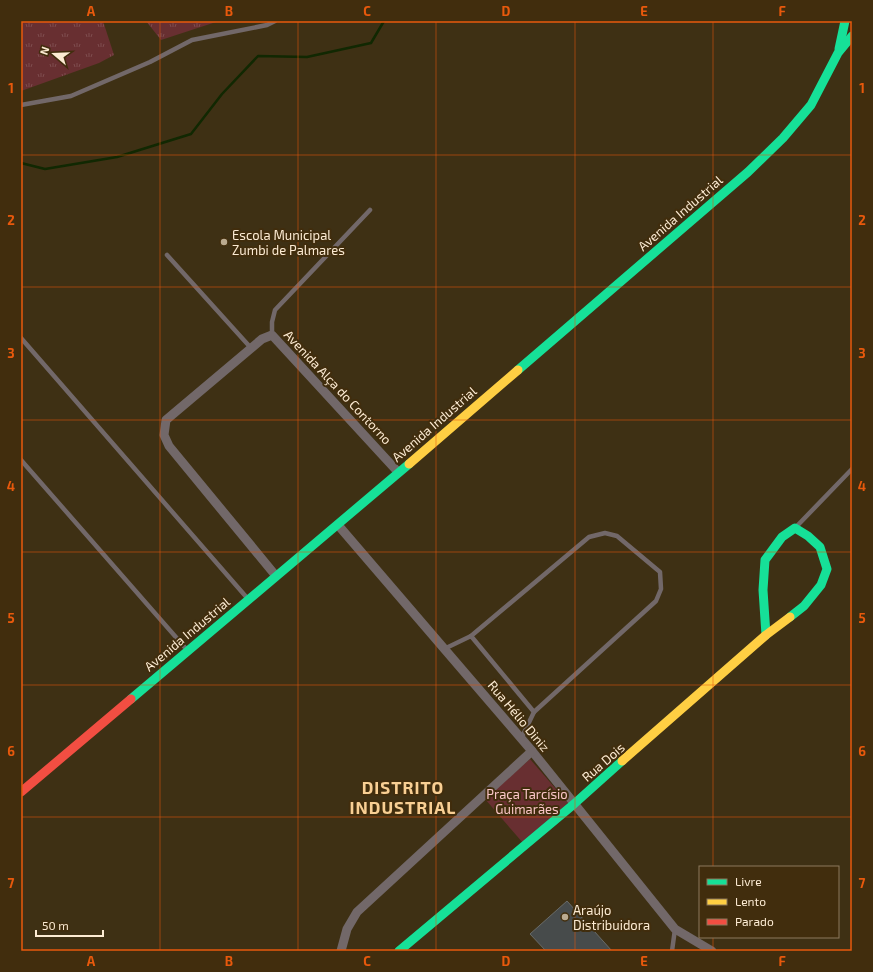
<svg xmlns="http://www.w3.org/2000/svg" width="873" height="972" viewBox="0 0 873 972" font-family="'Exo 2',sans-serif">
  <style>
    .grass { fill: url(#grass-tufts) }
    .park { fill: #682f31 }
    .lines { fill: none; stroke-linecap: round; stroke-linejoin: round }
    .stream { stroke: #112802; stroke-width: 2.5 }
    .building { fill: #474b4b; stroke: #696b68 }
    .lane { stroke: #726869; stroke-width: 4.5 }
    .street { stroke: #726869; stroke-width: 9 }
    .fast { stroke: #16e098; stroke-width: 9 }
    .slow { stroke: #ffcf43; stroke-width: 9 }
    .jam { stroke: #f24e42; stroke-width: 9 }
    .grid { fill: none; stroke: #e8590c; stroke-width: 1; stroke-opacity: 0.55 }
    .poi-dot { fill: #baaa90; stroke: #412d0d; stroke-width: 1.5 }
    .labels { text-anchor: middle; stroke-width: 4; stroke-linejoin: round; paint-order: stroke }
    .street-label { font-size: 13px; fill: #fcebd3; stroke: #412d0d }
    .poi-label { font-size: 13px; fill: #fcebd3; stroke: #412d0d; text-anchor: start }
    .park-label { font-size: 13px; fill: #fac6c7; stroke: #412d0d }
    .district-label { font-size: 17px; font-weight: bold; letter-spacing: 1px; fill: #f9cf93; stroke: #412d0d }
    .neatline { fill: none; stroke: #e8590c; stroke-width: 1.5 }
    .grid-label { font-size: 13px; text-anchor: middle; font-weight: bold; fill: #e8590c }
  </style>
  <defs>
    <pattern id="grass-tufts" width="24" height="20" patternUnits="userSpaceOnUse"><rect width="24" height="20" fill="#682f31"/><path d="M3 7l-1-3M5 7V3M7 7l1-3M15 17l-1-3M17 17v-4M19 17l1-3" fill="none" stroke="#7e4d4e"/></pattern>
  </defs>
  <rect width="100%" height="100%" fill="#3e3014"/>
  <g class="grass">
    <path d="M21 21H103L114 55 99 63 21 91Z"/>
    <path d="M146 21H219L161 40Z"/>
  </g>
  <path class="park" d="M530 759 568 803 523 843 485 799Z"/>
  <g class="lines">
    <path class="stream" d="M21 163 45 169 117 157 191 134 222 94 258 56 307 57 371 43 384 21"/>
  </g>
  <path class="building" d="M567 901 612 951H546L530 934Z"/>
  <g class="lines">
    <g class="lane">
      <path d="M21 105 71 96 150 62 192 40 267 25 275 21"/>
      <path d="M167 255 251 348"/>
      <path d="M272 335V322L275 310 370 210"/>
      <path d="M21 338 248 599"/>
      <path d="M21 460 188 651"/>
      <path d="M796 527 852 469"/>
      <path d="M471 636 589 537 605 533 617 536 660 572 661 589 656 601 534 712"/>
      <path d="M444 649 471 636 534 712 521 739"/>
      <path d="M672 951 675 929"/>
    </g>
    <g class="street">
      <path d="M338 525 532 751 675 929 712 951"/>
      <path d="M276 576 169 446 164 435 166 420 262 339 272 335 398 472"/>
      <path d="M341 951 347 929 357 912 532 751"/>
    </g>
    <g class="fast">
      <path d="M839 49 845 21"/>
      <path d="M518 370 748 172 783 138 811 105 838 53 852 36"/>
      <path d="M766 635 763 590 765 560 782 537 795 528 808 536 820 547 827 569 821 585 804 606 790 617"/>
      <path d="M131 699 409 464"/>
      <path d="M399 951 574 804 622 761"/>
    </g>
    <g class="slow">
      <path d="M409 464 518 370"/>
      <path d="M622 761 766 635 790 617"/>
    </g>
    <path class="jam" d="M21 792 131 699"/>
  </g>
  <path class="grid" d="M160 21V951M298 21V951M436 21V951M575 21V951M713 21V867M21 155H852M21 287H852M21 420H852M21 552H852M21 685H852M21 817H852M713 937V951"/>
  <g class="poi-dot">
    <circle cx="224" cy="242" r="4"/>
    <circle cx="565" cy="917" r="4"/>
  </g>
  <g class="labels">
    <g class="street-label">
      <text transform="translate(680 213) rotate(-41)" y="5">Avenida Industrial</text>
      <text transform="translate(338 387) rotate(47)" y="5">Avenida Alça do Contorno</text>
      <text transform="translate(434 424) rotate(-41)" y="5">Avenida Industrial</text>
      <text transform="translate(187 634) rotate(-40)" y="5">Avenida Industrial</text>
      <text transform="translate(519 716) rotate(50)" y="5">Rua Hélio Diniz</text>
      <text transform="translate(603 762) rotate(-41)" y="5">Rua Dois</text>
    </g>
    <g class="poi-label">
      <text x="232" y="240">Escola Municipal<tspan x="232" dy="15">Zumbi de Palmares</tspan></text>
      <text x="573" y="915">Araújo<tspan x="573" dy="15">Distribuidora</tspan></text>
    </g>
    <g class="park-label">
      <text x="527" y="799">Praça Tarcísio<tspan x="527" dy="15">Guimarães</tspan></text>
    </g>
    <g class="district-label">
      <text x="403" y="794">DISTRITO<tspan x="403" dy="20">INDUSTRIAL</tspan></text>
    </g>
  </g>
  <rect width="873" height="972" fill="none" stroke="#412d0d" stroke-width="44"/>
  <rect x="699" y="866" width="140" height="72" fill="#412d0d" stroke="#8c795c"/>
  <rect x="707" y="879" width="20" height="6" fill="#16e098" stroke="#8c795c"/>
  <text x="735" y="886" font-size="12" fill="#fcebd3">Livre</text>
  <rect x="707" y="899" width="20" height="6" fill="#ffcf43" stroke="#8c795c"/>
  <text x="735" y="906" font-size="12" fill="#fcebd3">Lento</text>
  <rect x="707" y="919" width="20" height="6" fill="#f24e42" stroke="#8c795c"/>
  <text x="735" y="926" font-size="12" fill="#fcebd3">Parado</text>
  <g transform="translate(54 54) rotate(289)" stroke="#412d0d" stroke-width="3" paint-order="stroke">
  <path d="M0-3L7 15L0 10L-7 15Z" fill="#fcebd3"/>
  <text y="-6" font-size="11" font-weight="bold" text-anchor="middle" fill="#fcebd3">N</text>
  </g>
  <path d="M36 930v6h67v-6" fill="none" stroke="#fcebd3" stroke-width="2"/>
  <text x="42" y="930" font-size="12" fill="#fcebd3" stroke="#412d0d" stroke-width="3" paint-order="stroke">50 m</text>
  <rect x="22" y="22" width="829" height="928" class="neatline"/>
  <g class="grid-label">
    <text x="91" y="16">A</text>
    <text x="229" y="16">B</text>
    <text x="367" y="16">C</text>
    <text x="506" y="16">D</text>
    <text x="644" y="16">E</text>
    <text x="782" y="16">F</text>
    <text x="11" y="93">1</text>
    <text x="862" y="93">1</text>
    <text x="11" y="225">2</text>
    <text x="862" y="225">2</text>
    <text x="11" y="358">3</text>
    <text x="862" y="358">3</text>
    <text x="11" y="491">4</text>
    <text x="862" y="491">4</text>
    <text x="11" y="623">5</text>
    <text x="862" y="623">5</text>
    <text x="11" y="756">6</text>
    <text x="862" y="756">6</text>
    <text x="11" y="888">7</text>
    <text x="862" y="888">7</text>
    <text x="91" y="966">A</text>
    <text x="229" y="966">B</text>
    <text x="367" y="966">C</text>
    <text x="506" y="966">D</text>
    <text x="644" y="966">E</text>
    <text x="782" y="966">F</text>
  </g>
</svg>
